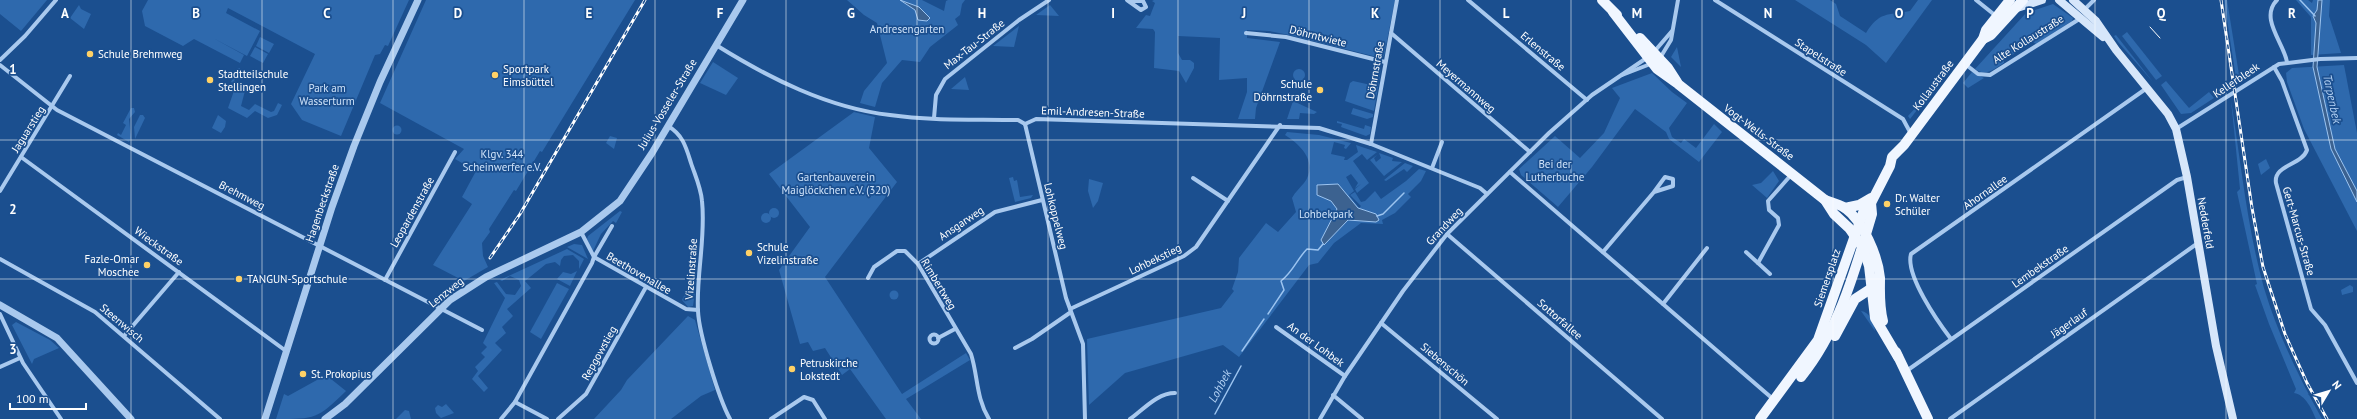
<svg xmlns="http://www.w3.org/2000/svg" width="2357" height="419" viewBox="0 0 2357 419" font-family="'PT Sans',sans-serif">
  <style>
    .green { fill: #2e69ad }
    .water { fill: #3c6290; stroke: #9cc4f0 }
    .lines { fill: none; stroke-linecap: round; stroke-linejoin: round }
    .stream { stroke: #9cc4f0; stroke-width: 1.5 }
    .minor { stroke: #a9c9ee; stroke-width: 4 }
    .tertiary { stroke: #a9c9ee; stroke-width: 7 }
    .secondary { stroke: #d6e6fa; stroke-width: 8 }
    .primary { stroke: #f0f6ff; stroke-width: 10 }
    .tram { stroke: #fff; stroke-width: 1 }
    .rail-casing { stroke: #fff; stroke-width: 3 }
    .rail { stroke: #1b4f8f; stroke-width: 1.5; stroke-dasharray: 4.5; stroke-linecap: butt }
    .grid { fill: none; stroke: #fff; stroke-width: 1; stroke-opacity: 0.55 }
    .poi-dot { fill: #ffd166; stroke: #1b4f8f; stroke-width: 1.5 }
    .labels { text-anchor: middle; stroke-width: 3.5; stroke-linejoin: round; paint-order: stroke }
    .park-label { font-size: 11px; fill: #cfe3fa; stroke: #1b4f8f }
    .street-label { font-size: 11px; fill: #fff; stroke: #1b4f8f }
    .poi-label { font-size: 11px; fill: #fff; stroke: #1b4f8f; text-anchor: start }
    .water-label { font-size: 12px; font-style: italic; fill: #b5d3f5; stroke: #1b4f8f }
    .grid-label { font-size: 13px; text-anchor: middle; font-weight: bold; fill: #fff; stroke: #1b4f8f; stroke-width: 3.5; stroke-linejoin: round; paint-order: stroke }
  </style>
  <rect width="100%" height="100%" fill="#1b4f8f"/>
  <g class="green">
    <path d="M0 0H47L21 31 0 14Z"/>
    <path d="M148 0H409L388 46 385 45 380 54 375 55 341 136 302 120 291 104 315 54 228 8 226 13 260 31 247 56 213 38 244 55 240 63 194 39 183 46 145 26 142 11Z"/>
    <path d="M426 0H635L542 152 540 151 516 191 514 190 489 229 490 232 482 243 483 256 488 267 464 281 433 265 472 204 462 197 476 171 455 159 464 149 380 103Z"/>
    <path d="M847 0H922L944 11 946 1 948 0H965L962 4 960 15 955 19 958 25 930 47 920 62 902 60 882 83 875 107 860 103 864 91 887 63 877 23 864 15Z"/>
    <path d="M1154 0H1395L1384 56 1381 58 1289 35 1269 31 1247 30V38L1280 42 1256 108 1255 119H1238L1247 92V78L1219 80 1220 38 1178 36V53L1182 60H1190L1194 63V68L1186 83 1179 71 1154 68 1155 32 1153 29 1136 28 1146 15 1150 16 1155 3 1152 1Z"/>
    <path d="M1795 0H1830L1836 4 1840 16 1866 33C1879 12 1887 15 1910 11L1918 0H1932L1886 63 1866 45Z"/>
    <path d="M2224 0H2227L2240 81 2237 85Z"/>
    <path d="M2296 0H2308L2312 3 2313 0H2330L2329 16 2341 53 2311 55V17Z"/>
    <path d="M2053 4 2073 18 2072 21 2036 44 2033 42 2004 60V63C1994 69 1986 77 1975 69L2026 13Z"/>
    <path d="M79 5 81 9 91 14 84 29 70 18Z"/>
    <path d="M1050 5 1059 16 1036 15Z"/>
    <path d="M1019 26 1014 47 993 46Z"/>
    <path d="M2127 32 2162 76 2156 80 2122 36Z"/>
    <path d="M2116 35 2153 82 2118 42 2114 36Z"/>
    <path d="M260 37 274 44 269 53 256 46Z"/>
    <path d="M255 47 268 54 263 63 250 56Z"/>
    <path d="M1677 47 1681 67 1671 57Z"/>
    <path d="M713 62 738 78 726 95 700 83Z"/>
    <path d="M2344 65 2357 133V231L2304 129 2287 82 2286 73 2292 68Z"/>
    <path d="M1377 66 1381 69 1374 111 1345 101 1350 83 1353 81 1371 85Z"/>
    <path d="M238 68H240L234 81 246 87 241 106 249 110 255 104 271 112 274 111 278 103 282 105 277 115 268 118 255 111 247 118 228 108 236 85 231 82Z"/>
    <circle cx="1299" cy="75" r="6"/>
    <path d="M1972 72 1984 78 1968 88 1963 83Z"/>
    <path d="M1652 73 1672 92 1687 103 1669 128 1672 137 1681 143 1684 139 1696 148 1714 124 1722 132 1699 162 1669 139 1666 132 1635 109 1592 167 1558 207 1521 175 1519 169 1555 136 1580 158 1604 133 1620 98 1612 88Z"/>
    <path d="M965 77 969 90 951 89Z"/>
    <path d="M2166 81 2189 108 2209 92 2214 98 2191 113 2181 114 2161 85Z"/>
    <path d="M1939 82 1910 119 1908 116Z"/>
    <path d="M2231 100C2241 163 2247 227 2264 288 2278 335 2299 377 2322 419H2316C2312 410 2306 395 2294 393L2296 389 2269 324 2255 285 2257 284 2237 192 2240 189Z"/>
    <path d="M1293 101 1317 112 1314 114 1300 113 1299 119H1287Z"/>
    <path d="M131 108H134L135 112 129 119 131 138 129 142 117 135 118 133 121 135 126 125 123 123Z"/>
    <path d="M1353 108 1373 114V117L1367 119 1351 114Z"/>
    <path d="M854 112 875 117 869 148 897 182 825 277 902 394 966 353 970 360 906 399 921 419H886L850 369 842 375 825 348 813 351 808 342 800 344 779 270 810 227 769 174Z"/>
    <path d="M140 115H143L145 118 135 139 134 127Z"/>
    <path d="M218 115 226 121 225 127 221 133 212 128Z"/>
    <path d="M1337 121 1364 129 1365 125 1371 127 1370 134 1366 136 1341 127 1342 124 1337 123Z"/>
    <circle cx="397" cy="130" r="4.5"/>
    <path d="M1287 132 1319 135 1351 143 1346 149 1344 148 1345 145 1334 142 1331 154 1345 157 1344 160H1347L1358 152 1356 145 1377 152 1367 160 1362 154 1353 161 1369 183 1357 193 1355 189 1361 184 1355 188 1358 183 1351 174 1346 177 1354 191 1349 195 1359 208 1361 206 1350 195 1355 192 1361 202 1365 201 1375 191 1381 199 1406 181 1419 169 1426 171 1421 181 1408 194 1411 197 1395 213 1382 220 1383 224 1361 223 1334 243 1318 263 1309 265 1239 357 1223 345 1125 373 1089 405 1087 339 1221 308 1234 291 1232 289 1238 272 1239 258 1266 223 1278 232 1296 212 1292 198C1295 192 1300 188 1304 183 1319 163 1301 145 1285 135Z"/>
    <path d="M610 136 617 138 614 149 606 143Z"/>
    <path d="M1379 153 1393 158 1392 161 1402 162 1384 176 1370 160 1377 155 1374 158 1376 162 1381 158Z"/>
    <path d="M2266 159 2270 168 2261 175 2258 164Z"/>
    <path d="M1405 163 1413 166 1407 172 1404 169 1386 181 1384 180Z"/>
    <path d="M1773 171 1779 181 1767 198 1752 185 1761 183Z"/>
    <path d="M1013 177 1014 181 1017 180 1020 197 1033 195 1031 198 1015 202 1009 178Z"/>
    <path d="M1089 179 1103 183 1098 201 1093 208 1088 191Z"/>
    <circle cx="774" cy="213" r="5"/>
    <path d="M620 211 622 212 616 223 613 221 601 234 593 251 587 239 588 236Z"/>
    <circle cx="766" cy="218" r="5"/>
    <path d="M574 244 582 245 588 259 567 247Z"/>
    <path d="M567 249 584 259 579 269V261L573 255 564 256 561 260 560 266 555 262 546 264 525 281 531 288 507 309 513 316 502 327 506 333 495 343 502 350 478 376 488 388 484 392 472 379 478 371 475 367 485 357 481 353 487 347 483 343 505 298 494 283 497 282 506 294 515 295 521 286 519 280 510 276 502 281 500 280Z"/>
    <path d="M577 271 570 286 557 279 563 272 571 274Z"/>
    <path d="M557 283 569 289 541 339 530 332Z"/>
    <path d="M2350 285 2353 287V292L2342 295 2341 290Z"/>
    <path d="M688 288 695 292 693 306 688 307 682 300Z"/>
    <circle cx="894" cy="295" r="4.5"/>
    <path d="M1861 311C1870 312 1874 323 1875 331Z"/>
    <path d="M688 316 695 320 715 390 701 396 671 419H594L621 390 627 380Z"/>
    <path d="M16 322 50 340 59 348 34 359 32 364 12 325Z"/>
    <path d="M326 375 346 391C317 419 316 419 276 419L284 394 288 396Z"/>
    <path d="M446 404 454 413 441 418 436 413 435 408 438 405 442 407Z"/>
    <path d="M405 410 409 411 411 419H396Z"/>
  </g>
  <g class="water">
    <path d="M900 0 919 7 930 18 927 21 918 20 915 10Z"/>
    <path d="M2318 0H2322L2317 67 2335 149 2357 191V202L2331 149 2313 67 2316 23 2313 16 2317 10Z"/>
    <path d="M1338 184 1358 208 1376 214 1379 220 1376 222 1348 220 1324 245 1321 240 1337 209 1331 201 1317 195V185Z"/>
  </g>
  <g class="lines">
    <g class="stream">
      <path d="M2300 0 2315 16"/>
      <path d="M1377 216 1383 214 1404 193"/>
      <path d="M1268 314 1284 290 1281 281C1293 272 1297 259 1307 249L1318 250 1323 244"/>
      <path d="M1242 351 1264 319"/>
      <path d="M1215 414 1241 366"/>
    </g>
    <g class="minor">
      <path d="M1127 0 1141 10 1146 7 1143 1H1129"/>
      <path d="M1468 0 1587 100"/>
      <path d="M1715 0 1903 119 1911 134"/>
      <path d="M1976 0 1996 16"/>
      <path d="M2277 0C2259 18 2284 43 2287 62"/>
      <path d="M2084 10 2094 0"/>
      <path d="M1246 33 1286 37 1385 62"/>
      <path d="M1391 33 1530 152"/>
      <path d="M716 45C769 78 828 108 890 115 932 121 976 119 1018 120L1025 124"/>
      <path d="M1653 53 1672 31"/>
      <path d="M1660 58 1671 40 1678 0"/>
      <path d="M0 60 25 36 56 0"/>
      <path d="M1965 64 1978 74 1990 75 2081 18"/>
      <path d="M0 65 57 110 482 330"/>
      <path d="M2274 67 2282 81 2307 150C2302 165 2273 165 2276 183L2311 309 2325 325 2357 383"/>
      <path d="M1622 75 1653 63"/>
      <path d="M934 118 936 95 945 79 1019 20 1049 0"/>
      <path d="M1025 124 1036 119 1319 128 1371 144 1480 188 1487 194"/>
      <path d="M1025 124 1066 298 1083 344 1085 419"/>
      <path d="M668 126C683 135 686 147 691 163 695 175 701 188 702 201 706 238 696 275 698 311 699 334 719 399 730 419"/>
      <path d="M2176 129 2279 64 2320 59 2357 58"/>
      <path d="M1371 144 1397 0"/>
      <path d="M21 157 286 351"/>
      <path d="M1432 168 1442 142"/>
      <path d="M1510 172 1773 399"/>
      <path d="M1193 178 1228 201"/>
      <path d="M0 191 70 76"/>
      <path d="M612 226 594 257 686 309 698 310"/>
      <path d="M1447 234 1662 419"/>
      <path d="M1603 252 1654 192 1673 186V179L1665 177 1654 192"/>
      <path d="M1746 252 1770 274"/>
      <path d="M0 259 95 312 220 419"/>
      <path d="M1758 263 1779 225 1778 218 1769 210 1768 201 1791 175"/>
      <path d="M918 264 995 212 1042 200"/>
      <path d="M868 278 874 267 897 251H905L918 264 971 354C978 376 976 398 989 419"/>
      <path d="M385 280 455 152"/>
      <path d="M1663 304 1707 248"/>
      <path d="M1070 309 1184 256 1196 247 1280 125"/>
      <path d="M0 314 23 363 61 419"/>
      <path d="M1381 323 1497 419"/>
      <path d="M1276 327 1345 376"/>
      <circle cx="934" cy="339" r="4.5"/>
      <path d="M124 336 179 272"/>
      <path d="M938 338 955 329"/>
      <path d="M1951 339C1938 322 1905 275 1911 254L2147 88"/>
      <path d="M1015 348 1032 339 1071 312"/>
      <path d="M0 367 20 358"/>
      <path d="M1905 372 2177 180 2187 177"/>
      <path d="M1333 395 1362 419"/>
      <path d="M515 402 547 419"/>
      <path d="M501 419 515 402 592 263 594 257 581 232"/>
      <path d="M558 419 586 394 646 287"/>
      <path d="M771 419 804 397 813 400 825 419"/>
      <path d="M1130 419C1143 410 1157 393 1175 393"/>
      <path d="M1320 419 1345 376 1403 291 1447 234 1549 133 1592 95 1648 57"/>
      <path d="M1950 419 2198 243"/>
    </g>
    <g class="tertiary">
      <path d="M0 305 57 338 131 419"/>
      <path d="M265 419 332 207 354 146 380 82 418 0"/>
      <path d="M325 419 345 404 450 300 486 277 581 232 620 201 652 153 743 0"/>
    </g>
    <g class="secondary">
      <path d="M2059 0 2103 37"/>
      <path d="M2073 0 2096 21 2116 50 2168 114 2176 129 2187 177 2216 346 2233 419"/>
      <path d="M2014 9 2042 0"/>
    </g>
    <g class="primary">
      <path d="M1602 0 1617 15"/>
      <path d="M1613 12 1657 69 1678 84 1825 200 1834 214 1849 228 1863 248 1869 266 1875 318 1898 357"/>
      <path d="M1640 38 1668 68 1677 82"/>
      <path d="M1983 39 1991 35 2023 0"/>
      <path d="M1825 200C1831 202 1839 204 1845 208 1863 221 1878 256 1880 278 1880 293 1879 306 1883 321"/>
      <path d="M1845 208 1859 205 1871 198"/>
      <path d="M1835 336 1855 299 1875 286"/>
      <path d="M1896 352 1928 419"/>
      <path d="M1801 377C1839 330 1855 271 1872 214L1871 203"/>
      <path d="M1760 419 1818 340 1864 210 1871 203 1890 166 1892 157 1904 145 1983 39 1986 30 2010 0"/>
    </g>
    <path class="tram" d="M2150 27 2160 38"/>
    <g class="rail-casing">
      <g id="rail">
        <path d="M2221 0 2252 208 2263 267 2285 334 2307 383 2327 419"/>
        <path d="M490 258 520 214 645 0"/>
      </g>
    </g>
    <use href="#rail" class="rail"/>
  </g>
  <path class="grid" d="M131 0V419M262 0V419M393 0V419M524 0V419M655 0V419M786 0V419M917 0V419M1048 0V419M1178 0V419M1309 0V419M1440 0V419M1571 0V419M1702 0V419M1833 0V419M1964 0V419M2095 0V419M2226 0V419M0 140H2357M0 279H2357"/>
  <g class="poi-dot">
    <circle cx="90" cy="54" r="4"/>
    <circle cx="495" cy="75" r="4"/>
    <circle cx="210" cy="80" r="4"/>
    <circle cx="1320" cy="90" r="4"/>
    <circle cx="1887" cy="204" r="4"/>
    <circle cx="749" cy="253" r="4"/>
    <circle cx="147" cy="265" r="4"/>
    <circle cx="239" cy="279" r="4"/>
    <circle cx="792" cy="369" r="4"/>
    <circle cx="303" cy="374" r="4"/>
  </g>
  <g class="labels">
    <g class="park-label">
      <text x="907" y="33">Andresengarten</text>
      <text x="327" y="92">Park am<tspan x="327" dy="13">Wasserturm</tspan></text>
      <text x="502" y="158">Klgv. 344<tspan x="502" dy="13">Scheinwerfer e.V.</tspan></text>
      <text x="1555" y="168">Bei der<tspan x="1555" dy="13">Lutherbuche</tspan></text>
      <text x="836" y="181">Gartenbauverein<tspan x="836" dy="13">Maiglöckchen e.V. (320)</tspan></text>
      <text x="1326" y="218">Lohbekpark</text>
    </g>
    <g class="street-label">
      <text transform="translate(1318 36) rotate(14)" y="4">Döhrntwiete</text>
      <text transform="translate(2028 39) rotate(-32)" y="4">Alte Kollaustraße</text>
      <text transform="translate(974 44) rotate(-38)" y="4">Max-Tau-Straße</text>
      <text transform="translate(1543 51) rotate(40)" y="4">Erlenstraße</text>
      <text transform="translate(1821 57) rotate(33)" y="4">Stapelstraße</text>
      <text transform="translate(1375 70) rotate(-80)" y="4">Döhrnstraße</text>
      <text transform="translate(2236 80) rotate(-34)" y="4">Kellerbleek</text>
      <text transform="translate(1933 85) rotate(-53)" y="4">Kollaustraße</text>
      <text transform="translate(1466 86) rotate(41)" y="4">Meyermannweg</text>
      <text transform="translate(667 104) rotate(-59)" y="4">Julius-Vosseler-Straße</text>
      <text transform="translate(1093 112) rotate(2)" y="4">Emil-Andresen-Straße</text>
      <text transform="translate(28 129) rotate(-58)" y="4">Jaguarstieg</text>
      <text transform="translate(1759 132) rotate(37)" y="4">Vogt-Wells-Straße</text>
      <text transform="translate(1985 192) rotate(-35)" y="4">Ahornallee</text>
      <text transform="translate(242 195) rotate(27)" y="4">Brehmweg</text>
      <text transform="translate(322 203) rotate(-71)" y="4">Hagenbeckstraße</text>
      <text transform="translate(412 212) rotate(-61)" y="4">Leopardenstraße</text>
      <text transform="translate(1056 216) rotate(76)" y="4">Lohkoppelweg</text>
      <text transform="translate(961 223) rotate(-34)" y="4">Ansgarweg</text>
      <text transform="translate(2206 223) rotate(80)" y="4">Nedderfeld</text>
      <text transform="translate(1444 226) rotate(-47)" y="4">Grandweg</text>
      <text transform="translate(2299 231) rotate(74)" y="4">Gert-Marcus-Straße</text>
      <text transform="translate(159 246) rotate(36)" y="4">Wieckstraße</text>
      <text transform="translate(1155 259) rotate(-26)" y="4">Lohbekstieg</text>
      <text transform="translate(2040 266) rotate(-35)" y="4">Lembekstraße</text>
      <text transform="translate(691 269) rotate(-86)" y="4">Vizelinstraße</text>
      <text transform="translate(639 273) rotate(30)" y="4">Beethovenallee</text>
      <text transform="translate(1827 278) rotate(-71)" y="4">Siemersplatz</text>
      <text transform="translate(939 284) rotate(59)" y="4">Rimbertweg</text>
      <text transform="translate(446 292) rotate(-39)" y="4">Lenzweg</text>
      <text transform="translate(1560 319) rotate(41)" y="4">Sottorfallee</text>
      <text transform="translate(122 323) rotate(40)" y="4">Steenwisch</text>
      <text transform="translate(2069 323) rotate(-35)" y="4">Jägerlauf</text>
      <text transform="translate(1316 344) rotate(36)" y="4">An der Lohbek</text>
      <text transform="translate(599 353) rotate(-61)" y="4">Repgowstieg</text>
      <text transform="translate(1445 364) rotate(40)" y="4">Siebenschön</text>
    </g>
    <g class="poi-label">
      <text x="98" y="58">Schule Brehmweg</text>
      <text x="503" y="73">Sportpark<tspan x="503" dy="13">Eimsbüttel</tspan></text>
      <text x="218" y="78">Stadtteilschule<tspan x="218" dy="13">Stellingen</tspan></text>
      <text x="1312" y="88" text-anchor="end">Schule<tspan x="1312" dy="13">Döhrnstraße</tspan></text>
      <text x="1895" y="202">Dr. Walter<tspan x="1895" dy="13">Schüler</tspan></text>
      <text x="757" y="251">Schule<tspan x="757" dy="13">Vizelinstraße</tspan></text>
      <text x="139" y="263" text-anchor="end">Fazle-Omar<tspan x="139" dy="13">Moschee</tspan></text>
      <text x="247" y="283">TANGUN-Sportschule</text>
      <text x="800" y="367">Petruskirche<tspan x="800" dy="13">Lokstedt</tspan></text>
      <text x="311" y="378">St. Prokopius</text>
    </g>
    <g class="water-label">
      <text transform="translate(2332 99) rotate(78)" y="4">Tarpenbek</text>
      <text transform="translate(1220 386) rotate(-62)" y="4">Lohbek</text>
    </g>
  </g>
  <g class="grid-label">
    <text x="65" y="18">A</text>
    <text x="196" y="18">B</text>
    <text x="327" y="18">C</text>
    <text x="458" y="18">D</text>
    <text x="589" y="18">E</text>
    <text x="720" y="18">F</text>
    <text x="851" y="18">G</text>
    <text x="982" y="18">H</text>
    <text x="1113" y="18">I</text>
    <text x="1244" y="18">J</text>
    <text x="1375" y="18">K</text>
    <text x="1506" y="18">L</text>
    <text x="1637" y="18">M</text>
    <text x="1768" y="18">N</text>
    <text x="1899" y="18">O</text>
    <text x="2030" y="18">P</text>
    <text x="2161" y="18">Q</text>
    <text x="2292" y="18">R</text>
    <text x="13" y="74">1</text>
    <text x="13" y="214">2</text>
    <text x="13" y="354">3</text>
  </g>
  <g transform="translate(2329 391) rotate(52)" stroke="#1b4f8f" stroke-width="3" paint-order="stroke">
  <path d="M0-3L7 15L0 10L-7 15Z" fill="#ffffff"/>
  <text y="-6" font-size="11" font-weight="bold" text-anchor="middle" fill="#ffffff">N</text>
  </g>
  <path d="M10 403v6h76v-6" fill="none" stroke="#ffffff" stroke-width="2"/>
  <text x="16" y="403" font-size="12" fill="#ffffff" stroke="#1b4f8f" stroke-width="3" paint-order="stroke">100 m</text>
</svg>
